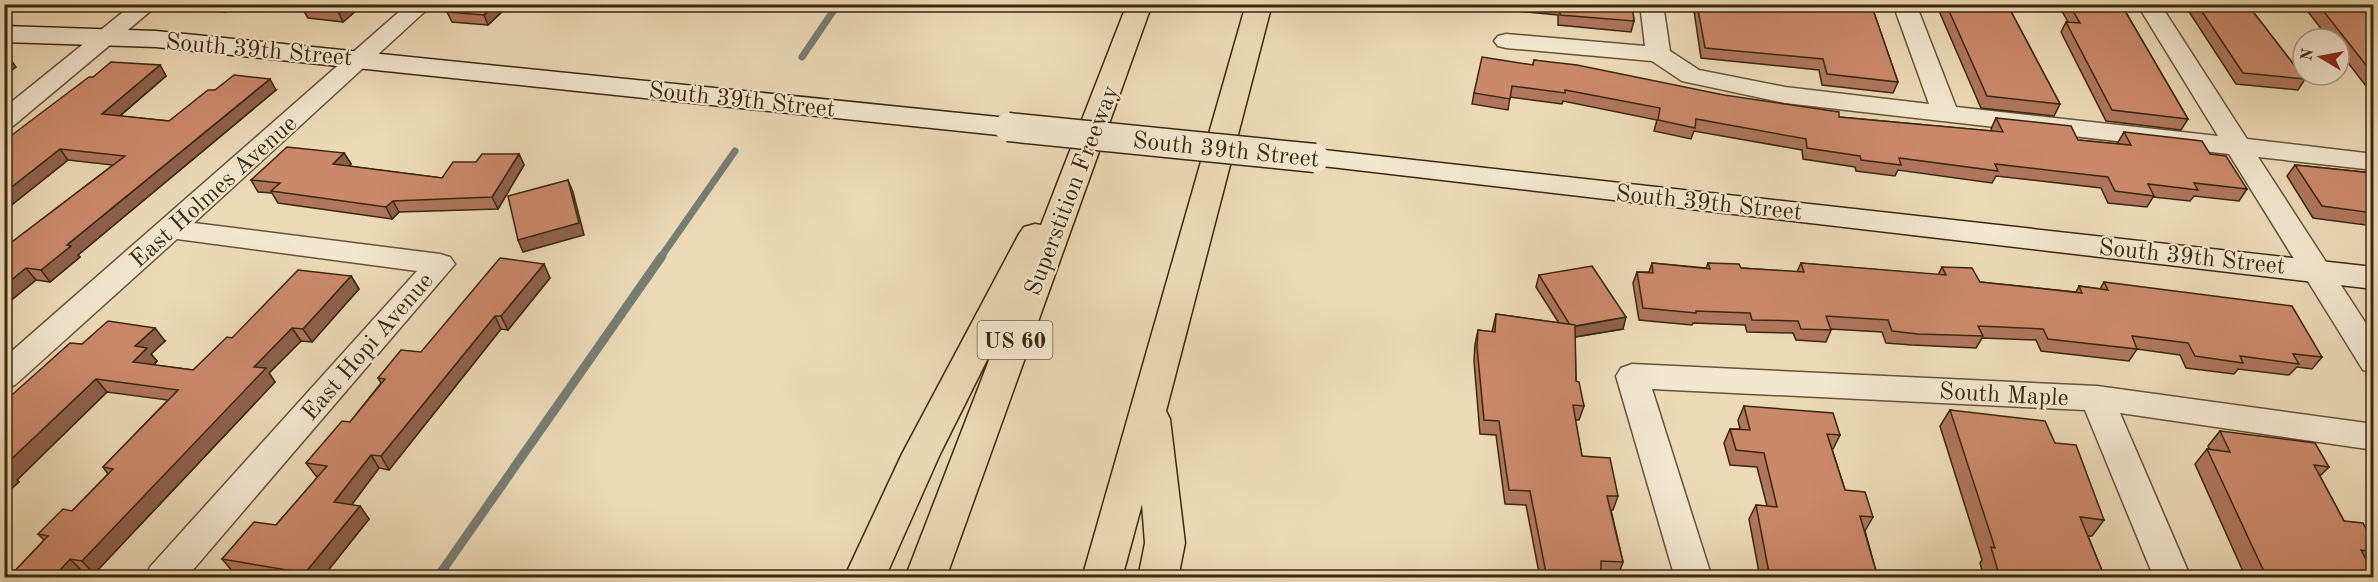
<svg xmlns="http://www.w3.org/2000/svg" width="2378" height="582" viewBox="0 0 2378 582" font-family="'Old Standard TT',serif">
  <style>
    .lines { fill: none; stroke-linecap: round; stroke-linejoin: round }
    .stream-far1 { stroke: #767e74; stroke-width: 7 }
    .stream { stroke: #767e74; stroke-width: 9 }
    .street-casing { stroke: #665437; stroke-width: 3 }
    .secondary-casing { stroke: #3a280c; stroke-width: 3 }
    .highway-casing { stroke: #3a280c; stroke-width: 3 }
    .street { fill: #f3e7d0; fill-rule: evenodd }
    .secondary { fill: #f3e7d0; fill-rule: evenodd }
    .highway { fill: #ecdab7; fill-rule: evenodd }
    .secondary-bridge-casing { stroke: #3a280c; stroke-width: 31; stroke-linecap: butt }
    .secondary-bridge { stroke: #f3e7d0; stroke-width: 28 }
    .wall { fill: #af765d; stroke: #3a280c; stroke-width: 1.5 }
    .shaded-wall { fill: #8e604c; stroke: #3a280c; stroke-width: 1.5 }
    .building { fill: #cb896c; stroke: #3a280c; stroke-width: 1.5 }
    .labels { text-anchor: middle; stroke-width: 4.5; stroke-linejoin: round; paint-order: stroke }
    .shield { fill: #f3e7d0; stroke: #726147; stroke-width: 1.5 }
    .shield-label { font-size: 22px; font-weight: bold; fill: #3a280c }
    .street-label { font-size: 24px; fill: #3a280c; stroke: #f3e7d0 }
  </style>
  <rect width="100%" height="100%" fill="#ecdab7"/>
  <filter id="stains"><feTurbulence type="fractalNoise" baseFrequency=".00333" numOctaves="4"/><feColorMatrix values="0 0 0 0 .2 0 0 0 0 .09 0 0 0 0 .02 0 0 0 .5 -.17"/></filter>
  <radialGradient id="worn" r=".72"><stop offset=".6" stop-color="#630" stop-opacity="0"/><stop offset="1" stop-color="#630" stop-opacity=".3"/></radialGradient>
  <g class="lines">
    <g class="stream-far1">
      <path d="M802 57 838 4"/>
      <path d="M661 257 735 151"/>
    </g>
    <path class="stream" d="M437 578 662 256"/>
    <g class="street-casing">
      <g id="street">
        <path d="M133 4H159L13 126 4 129V108Z"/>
        <path d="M408 4H433L194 223 440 254 450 257 455 264 186 578H145L150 567 417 271 177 239 15 385 4 389V358Z"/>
        <path d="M1640 4H1663L1670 51 1699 70 1785 87 1929 104 1893 4H1916L1956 107 2218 136 2137 4H2160L2247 139 2374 154V170L2258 157 2374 336V373L2363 370 2229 154 1785 103 1682 81 1652 61 1506 48 1498 46 1494 41 1498 36 1506 34 1645 46Z"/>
        <path d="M1632 364 2097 386 2374 424V450L2120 413 2191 578H2154L2085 410 1652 389 1712 578H1675L1616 376 1621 368Z"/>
      </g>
    </g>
    <g class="secondary-casing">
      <g id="secondary">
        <path d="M4 26 156 31 1008 118 1018 121 1022 127 1018 133 1008 136 156 47 4 42Z"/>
        <path d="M1315 149 2374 267V289L1305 164 1300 158 1305 152Z"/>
      </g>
    </g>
    <g class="highway-casing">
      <g id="highway">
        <path d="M1127 4H1152L946 578H905L996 342 940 454 885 578H844L902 454 1019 234 1024 227 1035 224 1041 225Z"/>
        <path d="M1246 4H1272L1166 411 1170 419 1185 543 1178 578H1138L1145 543 1142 504 1122 578H1082Z"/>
      </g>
    </g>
    <use href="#street" class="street"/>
    <use href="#secondary" class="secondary"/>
    <use href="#highway" class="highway"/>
    <g class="secondary-bridge-casing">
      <path id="secondary-bridge" d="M1008 127 1315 158"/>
    </g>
    <use href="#secondary-bridge" class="secondary-bridge"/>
  </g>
  <g class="wall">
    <path d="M189 4H235L226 12 192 9Z"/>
    <path d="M306 4H374L368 10 358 9 343 22 308 18 302 8Z"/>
    <path d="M456 4H518L516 6H508L488 25 452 22 447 12Z"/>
    <path d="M1482 4H1632L1634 21 1631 32 1558 25V15L1482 8Z"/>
    <path d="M1693 4H1871L1898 82 1893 93 1822 85 1819 70 1701 58Z"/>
    <path d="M1936 4H2007L2060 104 2054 116 1981 108Z"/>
    <path d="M2058 4H2121L2188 119 2181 130 2106 121 2061 32 2066 22H2068Z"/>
    <path d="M2184 4H2247L2305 79 2298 90 2236 84Z"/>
    <path d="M2302 4H2373V95L2339 51V39H2329Z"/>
    <path d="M1534 60 1839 117 1992 131 1991 129 1996 118 2078 140 2117 144 2124 132 2210 154 2247 189 2239 201 2194 196 2190 201 2153 197 2147 207 2108 203 2101 188 1996 176 1992 183 1898 170 1895 176 1856 171 1855 167 1803 159 1802 150 1694 131 1691 139 1654 131 1657 120 1563 101 1562 104 1510 97 1508 110 1472 104 1474 93 1533 65Z"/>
    <path d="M160 65 166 76 120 116 169 121 215 90H276L78 255 80 257 50 282 36 280 4 306V248L113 165 68 160 4 211V141Z"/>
    <path d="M344 153 351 164 348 166 442 178 476 162 519 154 524 165 498 209 399 212 392 219 278 203 272 193 258 192 251 180Z"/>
    <path d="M2295 165 2373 173V226L2313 218 2287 176Z"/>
    <path d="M1652 263 1706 268 1708 263 1741 268 1797 272 1801 263 1938 275 1942 267 1980 282 2076 292 2079 286 2100 289 2104 282 2322 357 2312 369 2297 367 2289 375 2238 369 2234 374 2186 368 2180 355 2137 349 2129 361 2041 351 2036 340 1982 338 1976 348 1912 345 1886 343 1882 332 1831 329V330L1826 342 1796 340 1793 333 1747 332 1745 325 1693 323 1692 325 1639 320 1633 283 1637 272H1649Z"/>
    <path d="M1539 275 1623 329 1575 337 1576 381 1584 406 1579 420H1575L1582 456 1618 496 1613 510H1611L1623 562 1618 576 1601 575V578H1540L1526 505 1505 504 1496 435 1480 434 1474 361 1475 344 1478 330 1492 332 1496 314 1559 323 1536 287Z"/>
    <path d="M351 276 359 289 312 342 301 341 269 373 275 382 94 574 83 572 78 578H4L11 575 44 540 38 534 72 511 108 474 103 467 168 400 107 392 17 480 19 482 4 495 82 344 165 341 151 354 157 361 154 365 193 370 232 338Z"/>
    <path d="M550 278 508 330 501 329 389 470 379 468 352 504 369 519 322 578H266L233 572 222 559 276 525 318 477 316 476 306 463 350 422 381 383 378 378Z"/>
    <path d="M1744 406 1840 435 1833 449H1832L1845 490 1873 517 1865 531 1878 578H1760L1749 519 1756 505 1767 506 1757 467 1730 465 1724 443 1730 429H1740L1738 420Z"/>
    <path d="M1950 410 2055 443 2104 520 2092 536H2088L2105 578H1984L1980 563 1982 560 1940 426Z"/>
    <path d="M2220 431 2329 467 2320 476 2344 521 2373 542V559L2369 564 2373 578H2246L2195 464 2207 449H2209L2208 446Z"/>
  </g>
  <g class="shaded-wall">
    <path d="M222 4H235L226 12Z"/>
    <path d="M346 4H356L358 9 343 22 338 11Z"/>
    <path d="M365 4H374L368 10Z"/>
    <path d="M495 4H507L508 6 488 25 484 15Z"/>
    <path d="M8 56 16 67 4 76V59Z"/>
    <path d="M160 65 166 76 109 125 102 114Z"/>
    <path d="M270 79 276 90 78 255 80 257 50 282 41 270 67 245Z"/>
    <path d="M60 149 68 160 4 211V193Z"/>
    <path d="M344 153 351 164 339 176 333 164Z"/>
    <path d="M519 154 524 165 498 209 492 197Z"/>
    <path d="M568 180 573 192 584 235 523 252 518 240Z"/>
    <path d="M393 201 399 212 392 219 386 207Z"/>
    <path d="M544 264 550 278 508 330 501 316Z"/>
    <path d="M26 268 36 280 4 306V286Z"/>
    <path d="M351 276 359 289 312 342 303 329Z"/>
    <path d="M495 316 501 329 389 470 381 456Z"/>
    <path d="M1626 317 1623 329 1568 338 1572 327Z"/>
    <path d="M155 328 165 341 151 354 157 361 143 375 133 362 135 346Z"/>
    <path d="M292 328 301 341 269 373 275 382 94 574 82 561 254 367Z"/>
    <path d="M96 379 107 392 17 480 19 482 4 495V466Z"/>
    <path d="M371 455 379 468 344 515 334 502Z"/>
    <path d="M360 506 369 519 322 578H308L305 573Z"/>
    <path d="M70 559 83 572 78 578H53Z"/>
  </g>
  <g class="building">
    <path d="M306 4H346L338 11 302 8Z"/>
    <path d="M456 4H495L484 15 447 12Z"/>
    <path d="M1560 4H1632L1634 21 1560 15Z"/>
    <path d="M1697 4H1871L1898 82 1827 74 1823 59 1705 48Z"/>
    <path d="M1946 4H2007L2060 104 1987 96Z"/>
    <path d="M2069 4H2121L2188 119 2112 110 2066 22 2080 23Z"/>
    <path d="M2197 4H2247L2305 79 2243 73Z"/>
    <path d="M2318 4H2373V74Z"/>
    <path d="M1482 57 1533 65 1534 60 1577 65 1724 95 1839 112V117L2003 132 1996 118 2071 126 2078 140 2131 145 2124 132 2202 141 2210 154 2226 156 2247 189 2194 183 2198 190 2148 184 2154 196 2115 191 2108 177 1995 164 1998 171 1899 158 1901 165 1861 160 1860 156 1807 148 1806 139 1696 119 1695 128 1658 120 1660 108 1565 90V93L1512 86 1510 99 1474 93Z"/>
    <path d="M111 62 160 65 102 114 169 121 208 90H215L234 75 270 79 67 245 71 246 41 270 26 268 4 286V248L125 156 60 149 4 193V141L89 77H93Z"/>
    <path d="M287 147 344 153 333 164 442 178 453 162H476L482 154H519L492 197 393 201 386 207 271 191 280 183 251 180Z"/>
    <path d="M2295 165 2373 173V213L2322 206Z"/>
    <path d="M568 180 579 223 518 240 508 196Z"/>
    <path d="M500 258 544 264 501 316H495L381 456 371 455 334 502 360 506 305 573 222 559 254 522 276 525 327 466 306 463 342 421 350 422 385 379 378 378 401 350 421 352Z"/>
    <path d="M1652 263 1710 269 1708 263 1739 264 1741 268 1804 272 1801 263 1946 275 1942 267 1972 268 1980 282 2082 293 2079 286 2108 290 2104 282 2292 306 2322 357 2293 354 2299 364 2240 356 2243 363 2195 356 2188 343 2132 336 2137 349 2048 339 2043 329 1978 326 1983 336 1918 334 1892 331 1888 320 1826 316 1831 330 1801 329 1798 321 1752 320 1750 313 1696 311V313L1643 308 1637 272 1653 273Z"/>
    <path d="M1592 266 1626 317 1575 326 1570 325 1539 275Z"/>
    <path d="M298 270 351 276 303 329 292 328 254 367 266 368 82 561 70 559 53 578H4V574L11 575 48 536 38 534 63 509 72 511 113 469 103 467 178 390 96 379 4 466V402L70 343 82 344 108 321 155 328 135 346 147 348 133 362 193 370 227 337 232 338Z"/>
    <path d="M1496 314 1575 325 1576 381 1579 382 1584 406 1573 405 1582 456 1610 458 1618 496H1607L1623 562 1601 561V578H1547L1530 491 1509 490 1499 421 1484 420 1477 347 1478 330 1495 332Z"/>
    <path d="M1744 406 1833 413 1840 435 1827 434 1845 490 1865 492 1873 517 1860 516 1878 578H1770L1756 505 1777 507 1764 453 1736 450 1730 429 1750 430Z"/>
    <path d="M1950 410 2045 421 2055 443 2076 445 2104 520 2080 517 2105 578H2000L1991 547 1995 548Z"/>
    <path d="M2220 431 2315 443 2329 467 2314 465 2344 521 2363 523 2373 542V552L2361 550 2373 572V578H2267L2207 449 2230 452Z"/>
  </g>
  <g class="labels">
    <rect class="shield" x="977.5" y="321" width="75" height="38" rx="4.5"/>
    <g class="shield-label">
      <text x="1015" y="348">US 60</text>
    </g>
    <g class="street-label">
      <text transform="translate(259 49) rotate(5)" y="8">South 39th Street</text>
      <text transform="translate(742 99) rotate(6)" y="8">South 39th Street</text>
      <text transform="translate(1226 149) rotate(6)" y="8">South 39th Street</text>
      <text transform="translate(1071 190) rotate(-69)" y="8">Superstition Freeway</text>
      <text transform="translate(213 191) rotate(-42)" y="8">East Holmes Avenue</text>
      <text transform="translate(1709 202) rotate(6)" y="8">South 39th Street</text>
      <text transform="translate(2192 256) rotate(6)" y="8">South 39th Street</text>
      <text transform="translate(367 346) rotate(-49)" y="8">East Hopi Avenue</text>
      <text transform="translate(2004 394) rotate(3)" y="8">South Maple</text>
    </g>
  </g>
  <rect width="2378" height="582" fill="none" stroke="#ecdab7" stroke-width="24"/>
  <rect x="6" y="6" width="2366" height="570" fill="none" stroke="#3a280c" stroke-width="3"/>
  <rect x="12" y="12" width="2354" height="558" fill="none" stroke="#3a280c" stroke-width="1.5"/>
  <g transform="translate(2321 57) rotate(280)"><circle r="28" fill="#f3e7d0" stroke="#a99b82" stroke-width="1.5"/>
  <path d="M0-4.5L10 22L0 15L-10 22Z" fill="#8f2418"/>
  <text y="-9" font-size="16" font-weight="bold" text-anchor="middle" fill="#3a280c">N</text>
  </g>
  <rect width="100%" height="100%" filter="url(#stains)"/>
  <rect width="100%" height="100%" fill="url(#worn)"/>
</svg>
